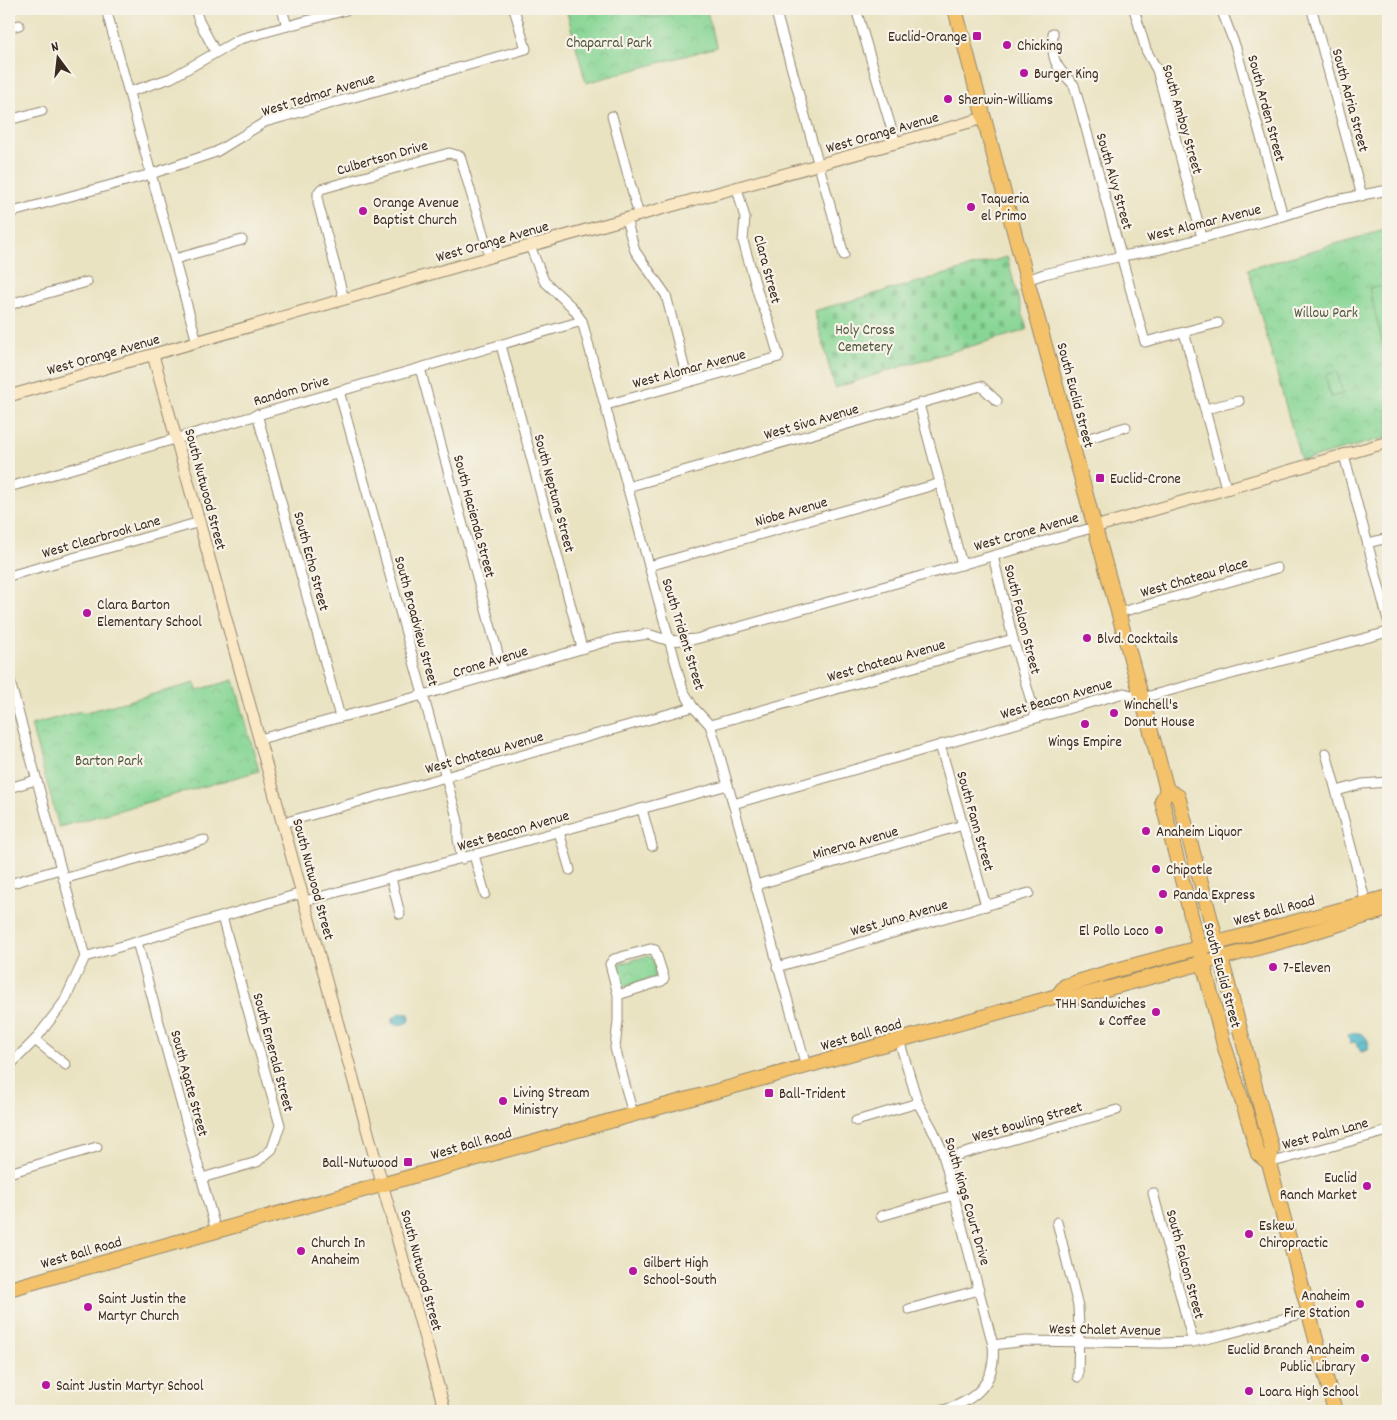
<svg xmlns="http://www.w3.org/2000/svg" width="1397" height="1420" viewBox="0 0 1397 1420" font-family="Dekko,sans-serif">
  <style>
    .cemetery { fill: url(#cemetery-stones); stroke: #62805a }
    .park { fill: url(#park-crowns); stroke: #62805a }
    .garden { fill: #88d695; stroke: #62805a }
    .water { fill: url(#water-waves); stroke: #447074 }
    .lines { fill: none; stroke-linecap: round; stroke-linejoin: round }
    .street-casing { stroke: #928670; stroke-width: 11 }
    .secondary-casing { stroke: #928670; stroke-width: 13 }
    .primary-casing { stroke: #928670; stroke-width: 16 }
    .street { stroke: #fff; stroke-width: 9 }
    .secondary { stroke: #fae7c3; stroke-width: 11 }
    .primary { stroke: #f3c26a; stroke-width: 14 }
    .poi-dot { fill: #b5179e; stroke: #f7f3e8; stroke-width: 2 }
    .labels { text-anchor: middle; stroke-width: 4.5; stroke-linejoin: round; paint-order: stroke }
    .poi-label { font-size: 15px; fill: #3b2a1e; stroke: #f7f3e8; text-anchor: start }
    .park-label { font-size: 15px; fill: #4e553c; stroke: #f7f3e8 }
    .street-label { font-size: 15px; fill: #3b2a1e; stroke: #f7f3e8 }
  </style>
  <defs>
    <pattern id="cemetery-stones" width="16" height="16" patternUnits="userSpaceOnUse" patternTransform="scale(1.25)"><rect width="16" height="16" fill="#88d695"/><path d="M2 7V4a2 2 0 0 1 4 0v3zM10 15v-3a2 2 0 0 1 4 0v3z" fill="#76b880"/></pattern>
    <pattern id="park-crowns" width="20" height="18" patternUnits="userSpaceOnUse" patternTransform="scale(1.25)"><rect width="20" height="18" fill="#88d695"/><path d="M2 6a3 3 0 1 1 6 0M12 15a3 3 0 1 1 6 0" fill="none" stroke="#76b880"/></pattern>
    <pattern id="water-waves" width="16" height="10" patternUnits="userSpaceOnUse" patternTransform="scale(1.25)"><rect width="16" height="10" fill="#4db7ca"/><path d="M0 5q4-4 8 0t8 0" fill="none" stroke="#4195a3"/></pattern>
  </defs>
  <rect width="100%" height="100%" fill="#f7f3e8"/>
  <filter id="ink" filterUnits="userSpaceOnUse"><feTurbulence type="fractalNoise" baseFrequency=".02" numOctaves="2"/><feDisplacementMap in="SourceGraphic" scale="10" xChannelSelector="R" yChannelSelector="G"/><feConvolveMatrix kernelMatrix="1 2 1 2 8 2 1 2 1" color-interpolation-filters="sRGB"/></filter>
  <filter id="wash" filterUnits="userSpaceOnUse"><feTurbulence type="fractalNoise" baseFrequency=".0096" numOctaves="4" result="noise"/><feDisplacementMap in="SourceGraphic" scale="20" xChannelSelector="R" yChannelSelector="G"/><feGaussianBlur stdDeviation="1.12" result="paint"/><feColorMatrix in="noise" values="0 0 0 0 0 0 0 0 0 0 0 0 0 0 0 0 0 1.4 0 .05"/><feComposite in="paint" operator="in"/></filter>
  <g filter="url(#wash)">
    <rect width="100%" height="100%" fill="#eae3c2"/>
    <path class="cemetery" d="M1007 257 1027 330 912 363 835 388 814 311Z"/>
    <g class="park">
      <path d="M566 9H706L717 47 586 83Z"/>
      <path d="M1388 229V437L1301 461 1248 269Z"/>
      <path d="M234 680 259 771 59 827 31 725 81 711 83 713 195 683 197 690Z"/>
      <path d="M646 956 652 958 656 972 655 977 627 986 622 985 616 969 617 965Z"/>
    </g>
    <g class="garden">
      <path d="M635 9H666L661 17C650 20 644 14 635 9Z"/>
      <path d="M1388 285V351L1384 348 1369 288Z"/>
      <path d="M1337 372 1343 394 1331 397 1325 375Z"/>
    </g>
    <g class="water">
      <path d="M400 1013 409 1014 410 1020C405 1024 399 1027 392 1023V1019Z"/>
      <path d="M1352 1033C1363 1031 1371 1039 1368 1050L1361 1052 1355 1042 1350 1043 1348 1035Z"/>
    </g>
  </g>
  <g filter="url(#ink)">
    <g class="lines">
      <g class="street-casing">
        <g id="street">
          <path d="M106 9 197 342"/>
          <path d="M195 9 199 21 215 51"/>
          <path d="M282 9 287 26"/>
          <path d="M775 9 844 255"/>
          <path d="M856 9 896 144"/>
          <path d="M1134 9 1146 50 1157 70 1202 237"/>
          <path d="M1221 9 1236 48 1283 216"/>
          <path d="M1312 10 1362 196"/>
          <path d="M9 28 19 25"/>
          <path d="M1053 33C1051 60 1055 66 1074 85L1145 342 1218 323"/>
          <path d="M129 92 171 78 240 39 350 9"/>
          <path d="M612 116 639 216"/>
          <path d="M9 120 42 111"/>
          <path d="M9 213 151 174 216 152 265 122 526 49 514 9"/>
          <path d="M626 219 635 251 666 295 688 382"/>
          <path d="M530 246 544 281 572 307 582 321 683 690 693 707 710 725 719 753 806 1066"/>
          <path d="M175 259 242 240"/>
          <path d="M1027 280 1044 274 1122 256 1161 249 1283 216 1331 201 1388 190"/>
          <path d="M344 299 318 203V193L321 189 449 153 460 156 490 257"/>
          <path d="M9 306 20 301 87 282"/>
          <path d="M1184 332 1226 488"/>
          <path d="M501 345 582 648"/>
          <path d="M420 368 503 672"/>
          <path d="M339 391 458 821V839L462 859"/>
          <path d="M919 404 962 565"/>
          <path d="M606 405 779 357 767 316 760 300 743 241 745 218 737 188"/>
          <path d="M1205 409 1239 401"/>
          <path d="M257 414 340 717"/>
          <path d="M1072 443 1126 427"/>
          <path d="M1344 455 1388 620"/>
          <path d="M9 487 582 321"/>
          <path d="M627 487 981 386 997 401"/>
          <path d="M1368 543 1388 538"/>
          <path d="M993 556 1013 639 1036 718"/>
          <path d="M649 566 941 483"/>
          <path d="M9 576 200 522"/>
          <path d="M1118 613 1277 568"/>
          <path d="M9 678 85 957"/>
          <path d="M710 725 1013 639"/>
          <path d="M260 739 423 695 615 639 648 634 670 641 696 639 868 591 1095 527"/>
          <path d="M940 745 986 906"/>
          <path d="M1326 753 1367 907"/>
          <path d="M9 788 36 780"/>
          <path d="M1337 791 1362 784 1388 782"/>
          <path d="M733 804 1124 693 1142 698 1388 632"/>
          <path d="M642 809 652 846"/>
          <path d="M283 823 693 707"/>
          <path d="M559 832 570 870"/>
          <path d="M474 855 485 894"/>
          <path d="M391 878 400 914"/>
          <path d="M63 879 204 840"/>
          <path d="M9 884 60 869"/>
          <path d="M756 885 963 825"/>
          <path d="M305 901 728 785"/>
          <path d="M137 942 216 1231"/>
          <path d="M85 957 302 893"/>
          <path d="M777 967 1029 893"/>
          <path d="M618 995 662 981 664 978 655 950 650 949 614 959 610 964 618 995V1021L615 1048 633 1114"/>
          <path d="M35 1040 66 1065"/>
          <path d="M899 1040 918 1103 934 1132 942 1150 993 1345"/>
          <path d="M9 1066 35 1040 64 1002 85 957"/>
          <path d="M856 1121 918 1103"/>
          <path d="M944 1159 1117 1110"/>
          <path d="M1269 1163 1388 1131"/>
          <path d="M9 1173 97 1147"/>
          <path d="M202 1178 257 1162 272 1149 280 1125 222 917"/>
          <path d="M1153 1193 1193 1342"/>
          <path d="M881 1216 954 1195"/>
          <path d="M1057 1222 1078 1306 1079 1328 1078 1377"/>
          <path d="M909 1309 979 1290"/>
          <path d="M940 1411C974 1402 997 1383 993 1345L1025 1341 1162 1343 1193 1342 1223 1335 1308 1312"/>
        </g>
      </g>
      <g class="secondary-casing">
        <g id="secondary">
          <path d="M153 355 445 1411"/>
          <path d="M9 396 490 257 984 118"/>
          <path d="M1095 527 1388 442"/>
        </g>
      </g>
      <g class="primary-casing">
        <g id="primary">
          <path d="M955 9 1027 280 1167 790 1178 796 1272 1150 1269 1163 1335 1411"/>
          <path d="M1167 790 1162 801 1224 1045 1247 1116 1258 1154 1269 1163"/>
          <path d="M1057 996 1065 986 1113 971 1388 897"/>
          <path d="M9 1289 1057 996 1069 999 1287 940 1388 909"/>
        </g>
      </g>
      <use href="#street" class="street"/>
      <use href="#secondary" class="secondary"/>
      <use href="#primary" class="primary"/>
    </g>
  </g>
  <g class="poi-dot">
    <rect x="972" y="31" width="10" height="10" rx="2.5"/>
    <circle cx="1007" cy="45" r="5"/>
    <circle cx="1024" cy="73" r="5"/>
    <circle cx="948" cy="99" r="5"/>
    <circle cx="971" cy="207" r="5"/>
    <circle cx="363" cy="211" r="5"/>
    <rect x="1095" y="473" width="10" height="10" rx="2.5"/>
    <circle cx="87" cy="613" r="5"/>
    <circle cx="1087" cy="638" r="5"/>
    <circle cx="1114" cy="713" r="5"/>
    <circle cx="1085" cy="724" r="5"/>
    <circle cx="1146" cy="831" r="5"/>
    <circle cx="1156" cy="869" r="5"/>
    <circle cx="1163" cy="894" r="5"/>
    <circle cx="1159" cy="930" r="5"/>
    <circle cx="1273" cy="967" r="5"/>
    <circle cx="1156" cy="1012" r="5"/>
    <rect x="764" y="1088" width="10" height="10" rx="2.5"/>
    <circle cx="503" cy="1101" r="5"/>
    <rect x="403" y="1157" width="10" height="10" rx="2.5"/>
    <circle cx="1367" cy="1186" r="5"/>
    <circle cx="1249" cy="1234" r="5"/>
    <circle cx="301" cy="1251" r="5"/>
    <circle cx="633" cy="1271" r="5"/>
    <circle cx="1360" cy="1304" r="5"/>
    <circle cx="88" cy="1307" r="5"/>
    <circle cx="1365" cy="1358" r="5"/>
    <circle cx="46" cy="1385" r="5"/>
    <circle cx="1249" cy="1391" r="5"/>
  </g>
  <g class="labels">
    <g class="poi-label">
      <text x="967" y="41" text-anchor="end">Euclid-Orange</text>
      <text x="1017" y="50">Chicking</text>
      <text x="1034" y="78">Burger King</text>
      <text x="958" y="104">Sherwin-Williams</text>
      <text x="981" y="203">Taqueria<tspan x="981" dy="17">el Primo</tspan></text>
      <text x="373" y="207">Orange Avenue<tspan x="373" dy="17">Baptist Church</tspan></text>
      <text x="1110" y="483">Euclid-Crone</text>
      <text x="97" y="609">Clara Barton<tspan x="97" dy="17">Elementary School</tspan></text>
      <text x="1097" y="643">Blvd. Cocktails</text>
      <text x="1124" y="709">Winchell's<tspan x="1124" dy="17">Donut House</tspan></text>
      <text x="1085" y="746" text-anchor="middle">Wings Empire</text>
      <text x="1156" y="836">Anaheim Liquor</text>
      <text x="1166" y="874">Chipotle</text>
      <text x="1173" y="899">Panda Express</text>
      <text x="1149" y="935" text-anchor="end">El Pollo Loco</text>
      <text x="1283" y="972">7-Eleven</text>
      <text x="1146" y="1008" text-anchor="end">THH Sandwiches<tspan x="1146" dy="17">&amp; Coffee</tspan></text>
      <text x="513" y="1097">Living Stream<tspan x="513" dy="17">Ministry</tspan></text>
      <text x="779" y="1098">Ball-Trident</text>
      <text x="398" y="1167" text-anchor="end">Ball-Nutwood</text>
      <text x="1357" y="1182" text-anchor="end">Euclid<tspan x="1357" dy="17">Ranch Market</tspan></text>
      <text x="1259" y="1230">Eskew<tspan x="1259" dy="17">Chiropractic</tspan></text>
      <text x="311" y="1247">Church In<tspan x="311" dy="17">Anaheim</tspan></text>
      <text x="643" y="1267">Gilbert High<tspan x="643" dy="17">School-South</tspan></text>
      <text x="1350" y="1300" text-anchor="end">Anaheim<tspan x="1350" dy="17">Fire Station</tspan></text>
      <text x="98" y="1303">Saint Justin the<tspan x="98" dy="17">Martyr Church</tspan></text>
      <text x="1355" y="1354" text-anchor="end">Euclid Branch Anaheim<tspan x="1355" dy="17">Public Library</tspan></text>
      <text x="56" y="1390">Saint Justin Martyr School</text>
      <text x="1259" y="1396">Loara High School</text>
    </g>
    <g class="park-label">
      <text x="609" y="47">Chaparral Park</text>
      <text x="1326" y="317">Willow Park</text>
      <text x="865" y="334">Holy Cross<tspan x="865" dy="17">Cemetery</tspan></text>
      <text x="109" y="765">Barton Park</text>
    </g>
    <g class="street-label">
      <text transform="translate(318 94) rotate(-17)" y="5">West Tedmar Avenue</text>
      <text transform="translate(1351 100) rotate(75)" y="5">South Adria Street</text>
      <text transform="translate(1267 108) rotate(75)" y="5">South Arden Street</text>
      <text transform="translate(1183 119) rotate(74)" y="5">South Amboy Street</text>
      <text transform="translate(882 132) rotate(-16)" y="5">West Orange Avenue</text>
      <text transform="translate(382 157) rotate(-16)" y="5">Culbertson Drive</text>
      <text transform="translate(1115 181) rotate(74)" y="5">South Alvy Street</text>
      <text transform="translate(1204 222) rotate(-14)" y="5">West Alomar Avenue</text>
      <text transform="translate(492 241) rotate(-16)" y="5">West Orange Avenue</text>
      <text transform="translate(768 269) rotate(75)" y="5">Clara Street</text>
      <text transform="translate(103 354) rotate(-16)" y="5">West Orange Avenue</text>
      <text transform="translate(689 368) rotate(-15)" y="5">West Alomar Avenue</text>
      <text transform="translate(291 390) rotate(-16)" y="5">Random Drive</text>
      <text transform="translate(1076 395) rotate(75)" y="5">South Euclid Street</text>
      <text transform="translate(811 421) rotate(-16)" y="5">West Siva Avenue</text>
      <text transform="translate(206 489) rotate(75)" y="5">South Nutwood Street</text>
      <text transform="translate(555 493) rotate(75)" y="5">South Neptune Street</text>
      <text transform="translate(791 511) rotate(-16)" y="5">Niobe Avenue</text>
      <text transform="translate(475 516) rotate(75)" y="5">South Hacienda Street</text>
      <text transform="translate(1026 531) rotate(-16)" y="5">West Crone Avenue</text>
      <text transform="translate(101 536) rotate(-16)" y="5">West Clearbrook Lane</text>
      <text transform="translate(312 561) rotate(75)" y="5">South Echo Street</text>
      <text transform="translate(1194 577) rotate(-16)" y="5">West Chateau Place</text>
      <text transform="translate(1023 619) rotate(76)" y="5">South Falcon Street</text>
      <text transform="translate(417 621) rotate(75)" y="5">South Broadview Street</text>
      <text transform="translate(684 634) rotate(73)" y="5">South Trident Street</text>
      <text transform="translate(886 660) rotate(-16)" y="5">West Chateau Avenue</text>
      <text transform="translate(490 661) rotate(-17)" y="5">Crone Avenue</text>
      <text transform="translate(1056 698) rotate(-16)" y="5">West Beacon Avenue</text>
      <text transform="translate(484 752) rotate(-16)" y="5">West Chateau Avenue</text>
      <text transform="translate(976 821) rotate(74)" y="5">South Fann Street</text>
      <text transform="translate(513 830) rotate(-16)" y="5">West Beacon Avenue</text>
      <text transform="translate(855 842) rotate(-16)" y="5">Minerva Avenue</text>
      <text transform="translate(314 879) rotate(75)" y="5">South Nutwood Street</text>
      <text transform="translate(1274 910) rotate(-15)" y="5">West Ball Road</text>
      <text transform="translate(899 917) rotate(-16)" y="5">West Juno Avenue</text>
      <text transform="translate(1223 975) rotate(75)" y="5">South Euclid Street</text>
      <text transform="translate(861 1034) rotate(-16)" y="5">West Ball Road</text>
      <text transform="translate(274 1052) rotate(75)" y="5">South Emerald Street</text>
      <text transform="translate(190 1083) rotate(75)" y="5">South Agate Street</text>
      <text transform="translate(1027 1121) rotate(-16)" y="5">West Bowling Street</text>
      <text transform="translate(1325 1133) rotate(-15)" y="5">West Palm Lane</text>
      <text transform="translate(471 1143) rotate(-16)" y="5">West Ball Road</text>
      <text transform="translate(968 1201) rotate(74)" y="5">South Kings Court Drive</text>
      <text transform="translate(81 1252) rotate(-16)" y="5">West Ball Road</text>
      <text transform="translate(1186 1264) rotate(75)" y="5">South Falcon Street</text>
      <text transform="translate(422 1270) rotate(75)" y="5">South Nutwood Street</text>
      <text transform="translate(1105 1329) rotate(1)" y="5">West Chalet Avenue</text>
    </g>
  </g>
  <rect width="1397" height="1420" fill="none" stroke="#f7f3e8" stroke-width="30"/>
  <g transform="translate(58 58) rotate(345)" stroke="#f7f3e8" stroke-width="4" paint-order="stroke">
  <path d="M0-4L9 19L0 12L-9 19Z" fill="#3b2a1e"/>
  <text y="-8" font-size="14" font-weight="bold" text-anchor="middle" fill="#3b2a1e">N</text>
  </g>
</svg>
